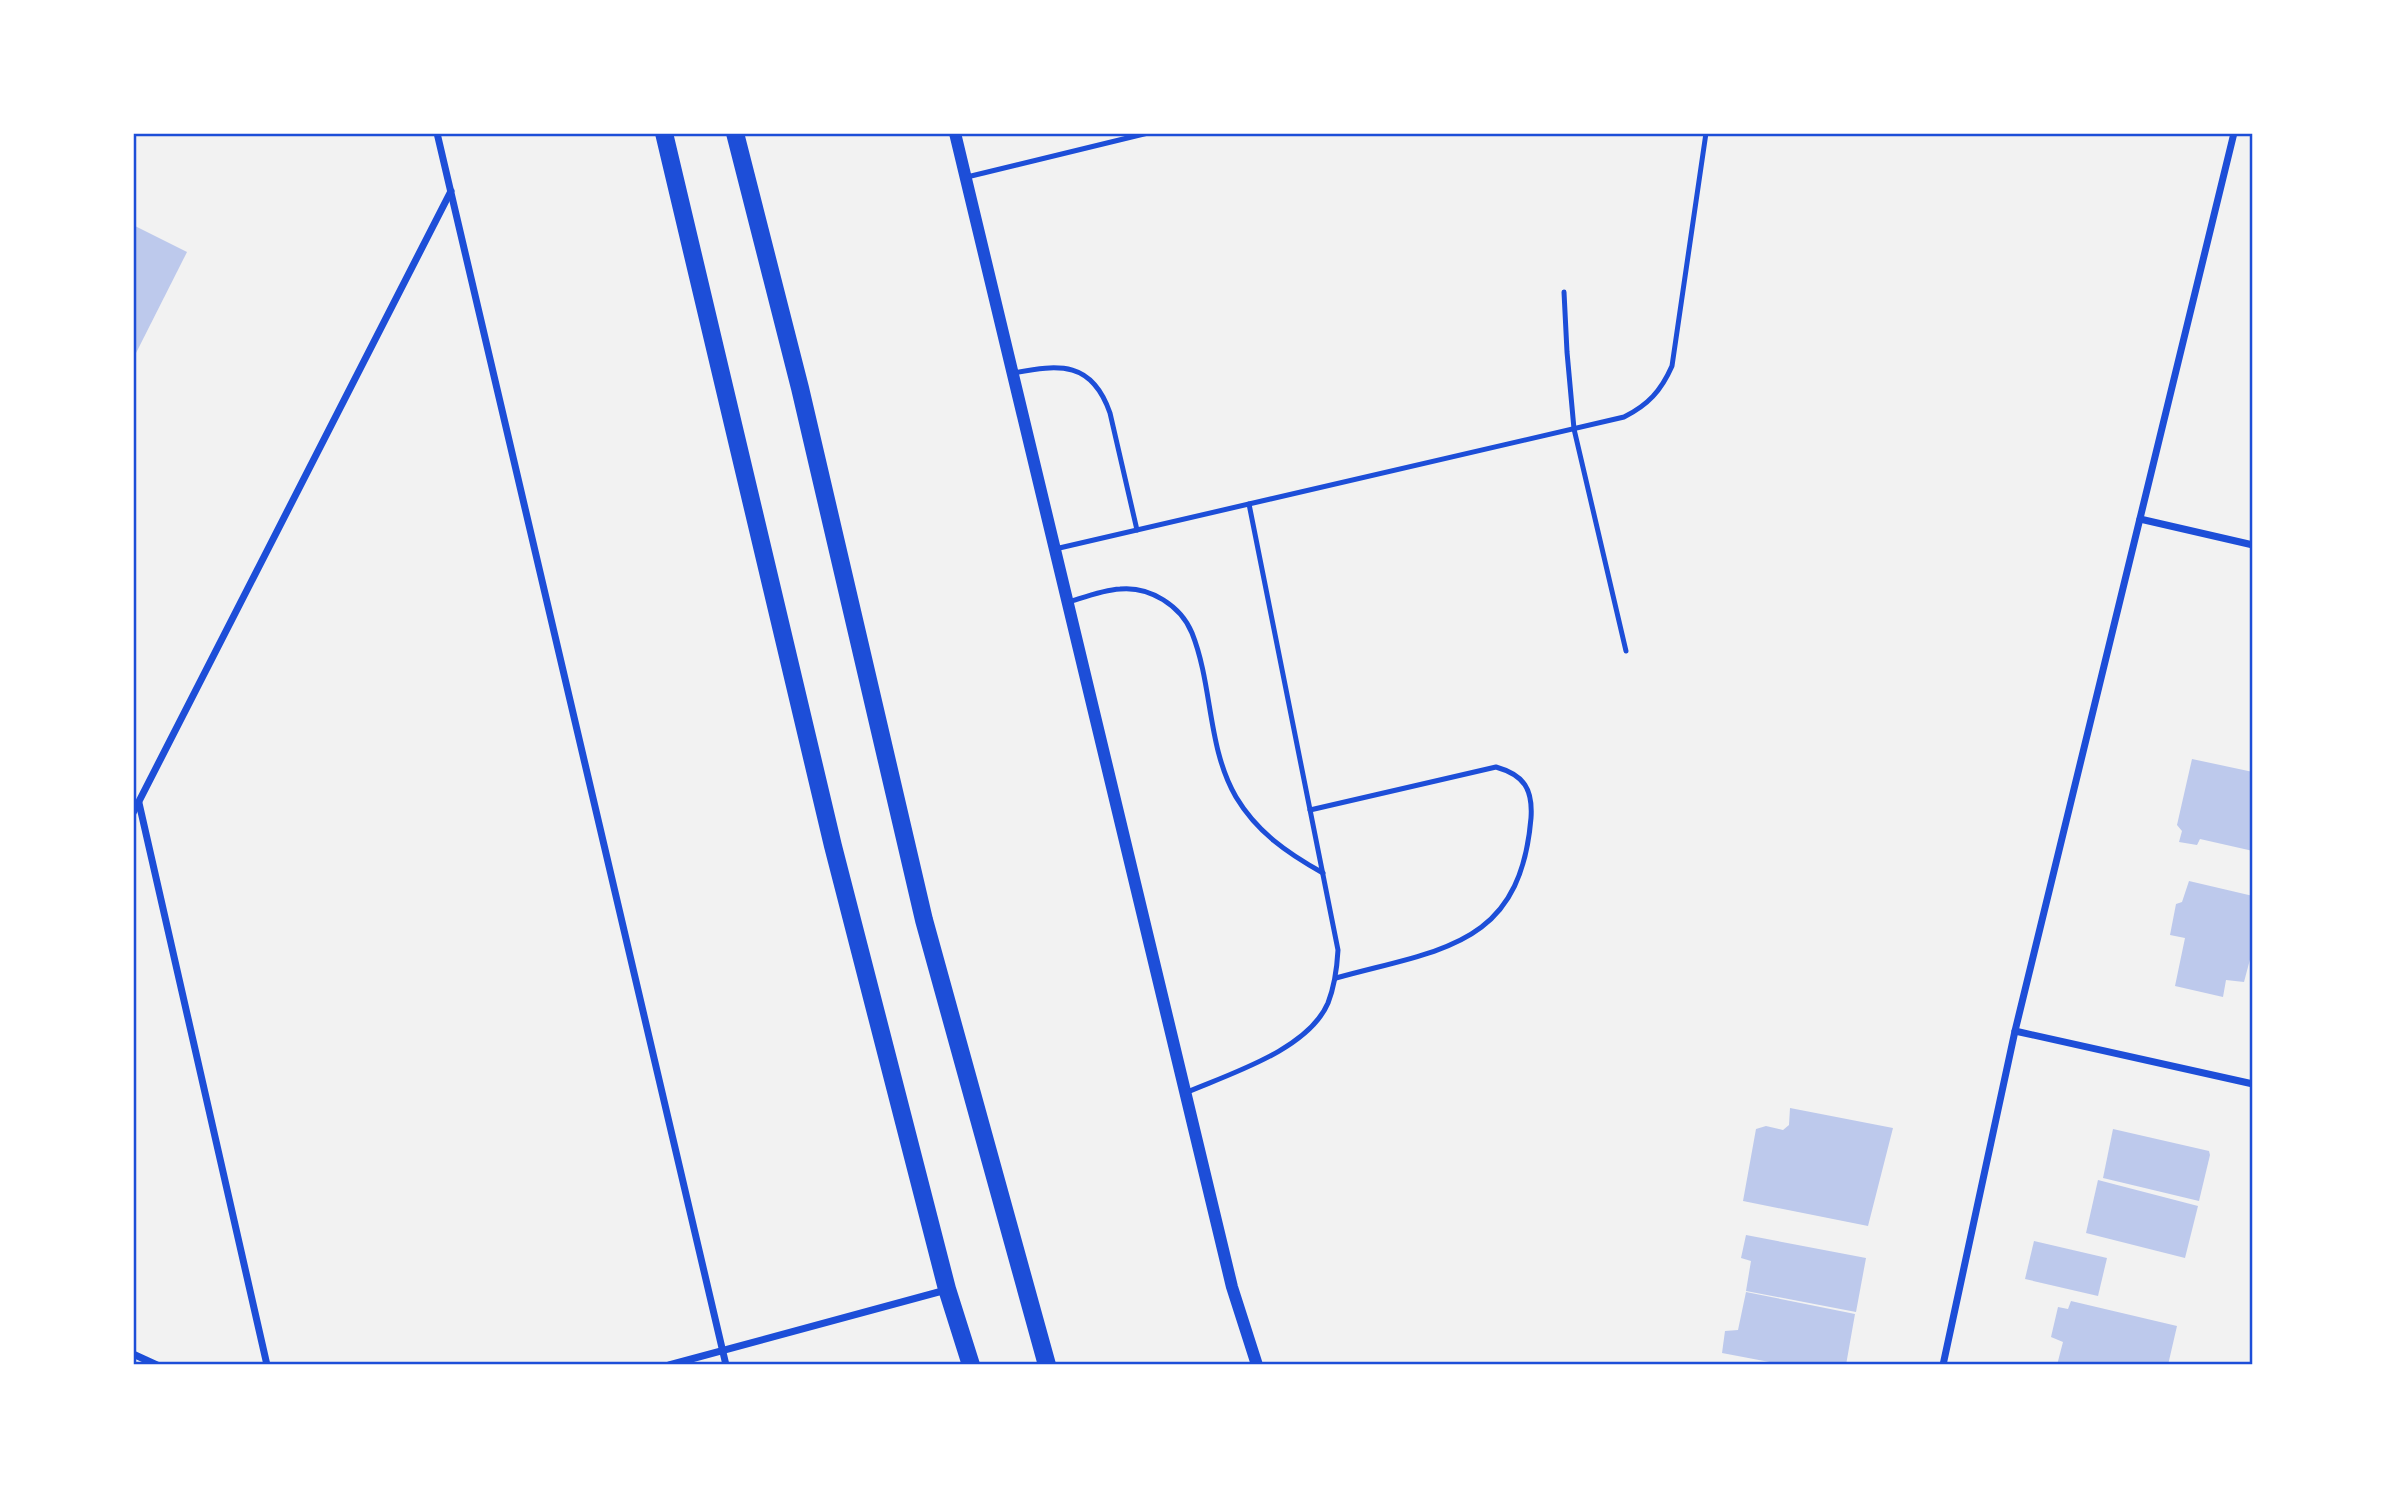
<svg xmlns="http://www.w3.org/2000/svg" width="2386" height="1498" viewBox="0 0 2386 1498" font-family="Inter,sans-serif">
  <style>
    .building { fill: #bdc9ec }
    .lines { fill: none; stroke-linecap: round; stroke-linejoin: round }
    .service { stroke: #1d4ed8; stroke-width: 5 }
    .minor { stroke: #1d4ed8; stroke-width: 7 }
    .tertiary { stroke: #1d4ed8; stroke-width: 12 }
    .primary { stroke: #1d4ed8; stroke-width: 18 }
    .neatline { fill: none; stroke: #1d4ed8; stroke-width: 2.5 }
  </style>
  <rect width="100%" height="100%" fill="#f2f2f2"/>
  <g class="building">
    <path d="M133 225 187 252 133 359Z"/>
    <path d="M2192 759 2253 772V851L2200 839 2197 845 2179 842 2182 831 2177 825Z"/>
    <path d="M2189 881 2253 896V948L2244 982 2226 980 2223 997 2175 986 2185 938 2170 935 2176 904 2182 902Z"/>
    <path d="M1790 1108 1893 1128 1868 1226 1743 1201 1756 1129 1766 1126 1783 1130 1789 1125Z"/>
    <path d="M2113 1129 2209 1151 2210 1155 2199 1201 2103 1178Z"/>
    <path d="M2098 1180 2198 1206 2185 1258 2086 1233Z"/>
    <path d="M1746 1235 1866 1258 1856 1312 1746 1291 1751 1261 1741 1258Z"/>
    <path d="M2034 1241 2107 1258 2098 1296 2025 1279Z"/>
    <path d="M1746 1292 1855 1314 1846 1365H1785L1722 1353 1725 1331 1738 1330Z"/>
    <path d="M2071 1301 2177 1326 2168 1365H2057L2063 1342 2051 1337 2058 1307 2068 1309Z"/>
  </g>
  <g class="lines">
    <g class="service">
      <path d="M967 177 1148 133"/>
      <path d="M1564 292 1567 352 1574 429 1626 651"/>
      <path d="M1013 373C1060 364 1092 361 1110 413L1137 530"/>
      <path d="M1055 549 1624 417C1648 405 1661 391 1672 366L1706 133"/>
      <path d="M1069 602C1085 597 1103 590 1120 589 1150 586 1181 606 1192 633 1213 686 1207 747 1236 797 1257 832 1287 853 1323 873"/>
      <path d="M1310 810 1496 767C1524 775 1533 789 1531 818 1520 948 1440 949 1336 978"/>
      <path d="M1185 1093C1229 1074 1308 1050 1328 1003 1335 985 1337 968 1338 950L1249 504"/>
    </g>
    <g class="minor">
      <path d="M437 133 726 1365"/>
      <path d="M2140 519 2253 545"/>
      <path d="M139 803 267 1365"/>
      <path d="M133 813 451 191"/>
      <path d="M2015 1031 2253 1084"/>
      <path d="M133 1354 157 1365"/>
      <path d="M669 1365 946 1290"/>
      <path d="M1943 1365 2015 1031 2234 133"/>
    </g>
    <path class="tertiary" d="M955 133 1232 1287 1257 1365"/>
    <g class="primary">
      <path d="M664 133 833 846 947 1289 971 1365"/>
      <path d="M735 133 800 388 924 920 1047 1365"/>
    </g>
  </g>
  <rect width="2386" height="1498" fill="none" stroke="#ffffff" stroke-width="270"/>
  <rect x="135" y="135" width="2116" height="1228" class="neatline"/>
</svg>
